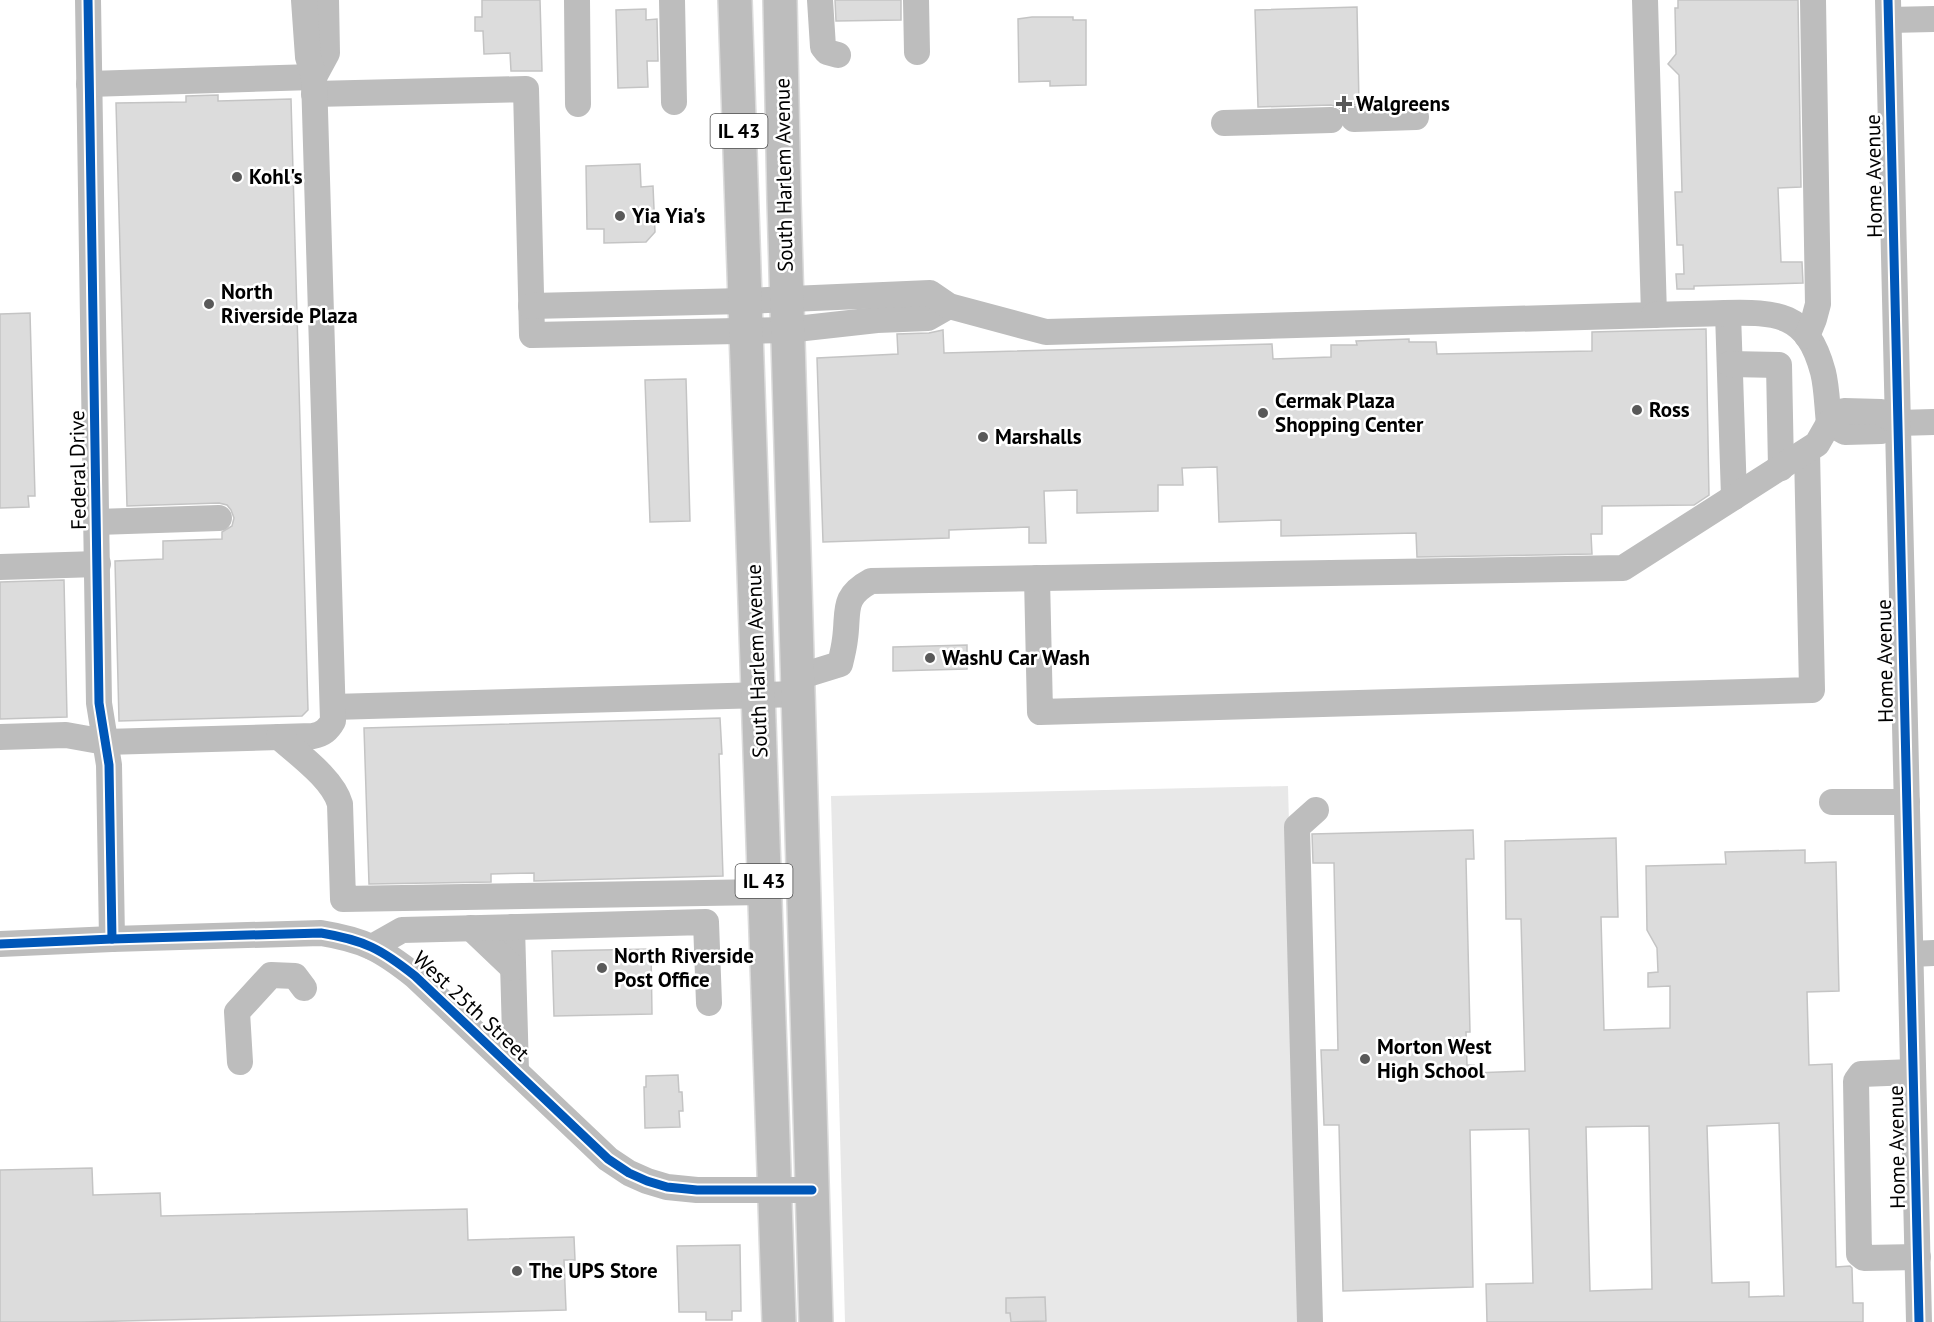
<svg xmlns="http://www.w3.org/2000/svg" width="1934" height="1322" viewBox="0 0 1934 1322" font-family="'PT Sans',sans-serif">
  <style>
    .green { fill: #e8e8e8 }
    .building { fill: #dcdcdc; stroke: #c4c4c4; stroke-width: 1.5; fill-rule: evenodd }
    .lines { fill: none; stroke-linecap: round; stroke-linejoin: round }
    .major-casing { stroke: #dbdbdb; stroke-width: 36 }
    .minor { stroke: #bdbdbd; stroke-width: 26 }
    .major { stroke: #bdbdbd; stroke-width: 33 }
    .cycleway-casing { stroke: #fff; stroke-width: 13 }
    .cycleway { stroke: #0057b8; stroke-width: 9 }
    .poi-dot { fill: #595959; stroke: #fff; stroke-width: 2 }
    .labels { text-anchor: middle; stroke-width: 5; stroke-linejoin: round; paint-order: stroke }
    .shield { fill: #fff; stroke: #4c4c4c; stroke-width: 1.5 }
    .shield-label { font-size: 20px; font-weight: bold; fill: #000 }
    .poi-label { font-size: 21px; font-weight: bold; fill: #000; stroke: #fff; text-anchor: start }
    .street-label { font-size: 21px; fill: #000; stroke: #fff }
  </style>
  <rect width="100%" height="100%" fill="#fff"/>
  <path class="green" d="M1288 786 1302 1322H845L831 796Z"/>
  <g class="building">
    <path d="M482 0H540L542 71H511L510 53 484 54 483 31H475V17H482Z"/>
    <path d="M835 0H901V20L836 21Z"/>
    <path d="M1678 0H1798L1801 187 1778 188 1781 262H1802L1803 283 1694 286V289H1677L1676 274H1684L1683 245H1677L1675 192H1682L1679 75 1668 64 1676 54 1675 8H1678Z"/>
    <path d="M1357 7 1359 104 1347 106 1342 110 1338 107 1331 105 1258 107 1255 10Z"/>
    <path d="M646 9V20L657 19 658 61H647L648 87 618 88 616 10Z"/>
    <path d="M1032 17H1073V20H1086V85L1050 86V81L1019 82 1018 19Z"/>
    <path d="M218 95V101L291 99 308 710 302 716 119 721 115 561 163 559V541L222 539V532L232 526 234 518 231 510 227 505 219 503 127 506 116 103 186 102V96Z"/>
    <path d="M640 164 641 187 653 186 655 232 646 242 604 243V229H587L586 166Z"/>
    <path d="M30 313 35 496H28L29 507 0 508V314Z"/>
    <path d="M1706 329 1709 495 1694 505 1602 506V534H1591L1592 554 1417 557 1416 533 1281 536V520L1219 522 1217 467 1182 468 1183 485H1158V511L1077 513V490L1044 491 1046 543H1029V527L949 530V538L823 542 817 358 898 354 897 334 929 333 943 330 944 353 1272 344 1273 359 1331 357V345H1357L1356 341 1409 339V342H1436L1437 354 1592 351V332Z"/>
    <path d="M686 379 690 521 650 522 645 380Z"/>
    <path d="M64 580 67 717 0 719V582Z"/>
    <path d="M967 645V669L893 671V647Z"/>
    <path d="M720 718 722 754H719L723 876 534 881V873L491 874V882L369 884 364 728Z"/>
    <path d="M1473 830 1474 859H1466L1470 1032H1466L1467 1065H1474V1073L1525 1071 1521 919H1506L1505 841 1616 838 1618 917H1601L1604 1030 1670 1028V986L1648 987V973L1658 972 1657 948 1647 930 1646 866 1726 864 1725 852 1805 850V863L1836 862 1839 991 1807 992 1809 1065 1832 1064 1836 1267 1850 1266 1852 1268 1853 1303H1863V1322H1487L1486 1284 1533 1283 1529 1129 1470 1130 1473 1287 1343 1291 1339 1125H1324L1321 1050H1338L1334 863H1313L1312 834ZM1779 1123 1784 1296 1749 1297V1282L1712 1283 1707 1126ZM1649 1126 1652 1289 1590 1291 1586 1127Z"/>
    <path d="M651 949 652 1014 554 1016 552 951Z"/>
    <path d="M678 1075 679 1092H682L683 1111H679L680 1127 645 1128 644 1087H646V1076Z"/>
    <path d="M92 1168 93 1195 160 1193 161 1216 467 1209 468 1240 574 1237 575 1260H564L566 1310 82 1322H0V1170Z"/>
    <path d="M740 1245 741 1311H732V1320H706V1312H679L677 1246Z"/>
    <path d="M1045 1297 1046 1321 1011 1322 1010 1313H1006V1298Z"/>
  </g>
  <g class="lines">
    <g class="major-casing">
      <g id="major">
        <path d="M735 0 779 1322"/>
        <path d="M780 0 784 200 816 1322"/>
      </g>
    </g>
    <g class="minor">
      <path d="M88 0 99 703 109 765 112 939"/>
      <path d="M577 0 578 104"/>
      <path d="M672 0 674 102"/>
      <path d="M820 0 823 47 827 52 838 55"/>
      <path d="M916 0 917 52"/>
      <path d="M1888 0 1919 1322"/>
      <path d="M1889 20 1934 19"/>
      <path d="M314 77 327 53 326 0"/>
      <path d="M89 84 314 77"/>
      <path d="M314 94 526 89 532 335 787 330 877 320 928 318 949 306"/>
      <path d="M1354 119 1416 117"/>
      <path d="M1224 123 1331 120"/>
      <path d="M531 306 744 301 930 293 949 306 1046 332 1654 315 1645 0"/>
      <path d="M1728 313 1734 497"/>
      <path d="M1654 315C1677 314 1701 314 1724 313 1777 312 1807 312 1823 372 1827 388 1827 406 1829 423"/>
      <path d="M1807 336 1814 319 1818 304 1813 0"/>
      <path d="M1730 364 1779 365 1781 468"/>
      <path d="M1829 423 1845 432 1881 431 1898 423 1934 422"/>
      <path d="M97 522 219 518"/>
      <path d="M0 567 98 564"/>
      <path d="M1037 578 1040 712 1812 690 1807 451"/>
      <path d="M798 677 840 664C842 656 844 648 845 639 849 611 841 597 871 581L1623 568 1817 444 1829 423 1844 411 1881 412 1898 423"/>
      <path d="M333 707 799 694"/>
      <path d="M0 737 66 735 105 742 313 736C323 734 328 730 333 721L314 77 308 57 304 0"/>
      <path d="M279 737C299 755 333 779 340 804L343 899 765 892"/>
      <path d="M1832 802H1907"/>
      <path d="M512 927 516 1071"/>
      <path d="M471 928 513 968"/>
      <path d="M0 944 112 939 321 933C364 940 381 949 415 976L608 1159 629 1173 647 1181 667 1187 697 1190H812"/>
      <path d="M372 947 402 930 706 922 709 1003"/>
      <path d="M1911 954 1934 953"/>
      <path d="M240 1062 237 1012 271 975 295 976 304 988"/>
      <path d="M1913 1072 1861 1074 1856 1081 1859 1254 1864 1258 1918 1257"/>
      <path d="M1310 1322 1297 827 1316 810"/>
    </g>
    <use href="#major" class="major"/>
    <g class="cycleway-casing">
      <g id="cycleway">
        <path d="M88 0 99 703 109 765 112 939"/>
        <path d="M1888 0 1919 1322"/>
        <path d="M0 944 112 939 321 933C364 940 381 949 415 976L608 1159 629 1173 647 1181 667 1187 697 1190H812"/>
      </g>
    </g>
    <use href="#cycleway" class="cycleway"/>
  </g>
  <g class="poi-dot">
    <path d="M1341 95h6v6h6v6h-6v6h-6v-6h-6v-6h6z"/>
    <circle cx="237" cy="177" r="6"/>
    <circle cx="620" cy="216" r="6"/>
    <circle cx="209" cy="304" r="6"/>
    <circle cx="1637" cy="410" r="6"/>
    <circle cx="1263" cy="413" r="6"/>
    <circle cx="983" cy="437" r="6"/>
    <circle cx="930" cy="658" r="6"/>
    <circle cx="602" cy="968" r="6"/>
    <circle cx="1365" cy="1059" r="6"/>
    <circle cx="517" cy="1271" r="6"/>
  </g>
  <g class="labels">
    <g class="shield">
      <rect x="710.5" y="114" width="57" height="34" rx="4.5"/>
      <rect x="735.5" y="864" width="57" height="34" rx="4.5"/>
    </g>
    <g class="shield-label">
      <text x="739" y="138">IL 43</text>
      <text x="764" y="888">IL 43</text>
    </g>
    <g class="poi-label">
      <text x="1356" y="111">Walgreens</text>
      <text x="249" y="184">Kohl's</text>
      <text x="632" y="223">Yia Yia's</text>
      <text x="221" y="299">North<tspan x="221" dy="24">Riverside Plaza</tspan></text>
      <text x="1275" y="408">Cermak Plaza<tspan x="1275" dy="24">Shopping Center</tspan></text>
      <text x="1649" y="417">Ross</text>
      <text x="995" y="444">Marshalls</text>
      <text x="942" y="665">WashU Car Wash</text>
      <text x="614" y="963">North Riverside<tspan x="614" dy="24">Post Office</tspan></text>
      <text x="1377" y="1054">Morton West<tspan x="1377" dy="24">High School</tspan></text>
      <text x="529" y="1278">The UPS Store</text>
    </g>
    <g class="street-label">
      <text transform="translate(784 175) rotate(-91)" y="7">South Harlem Avenue</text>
      <text transform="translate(1874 176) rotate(-91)" y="7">Home Avenue</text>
      <text transform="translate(78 470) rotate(-91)" y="7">Federal Drive</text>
      <text transform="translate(757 661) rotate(-92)" y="7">South Harlem Avenue</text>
      <text transform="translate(1885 661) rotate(-91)" y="7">Home Avenue</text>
      <text transform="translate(471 1006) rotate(43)" y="7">West 25th Street</text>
      <text transform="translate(1897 1147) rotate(-91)" y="7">Home Avenue</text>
    </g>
  </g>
</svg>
